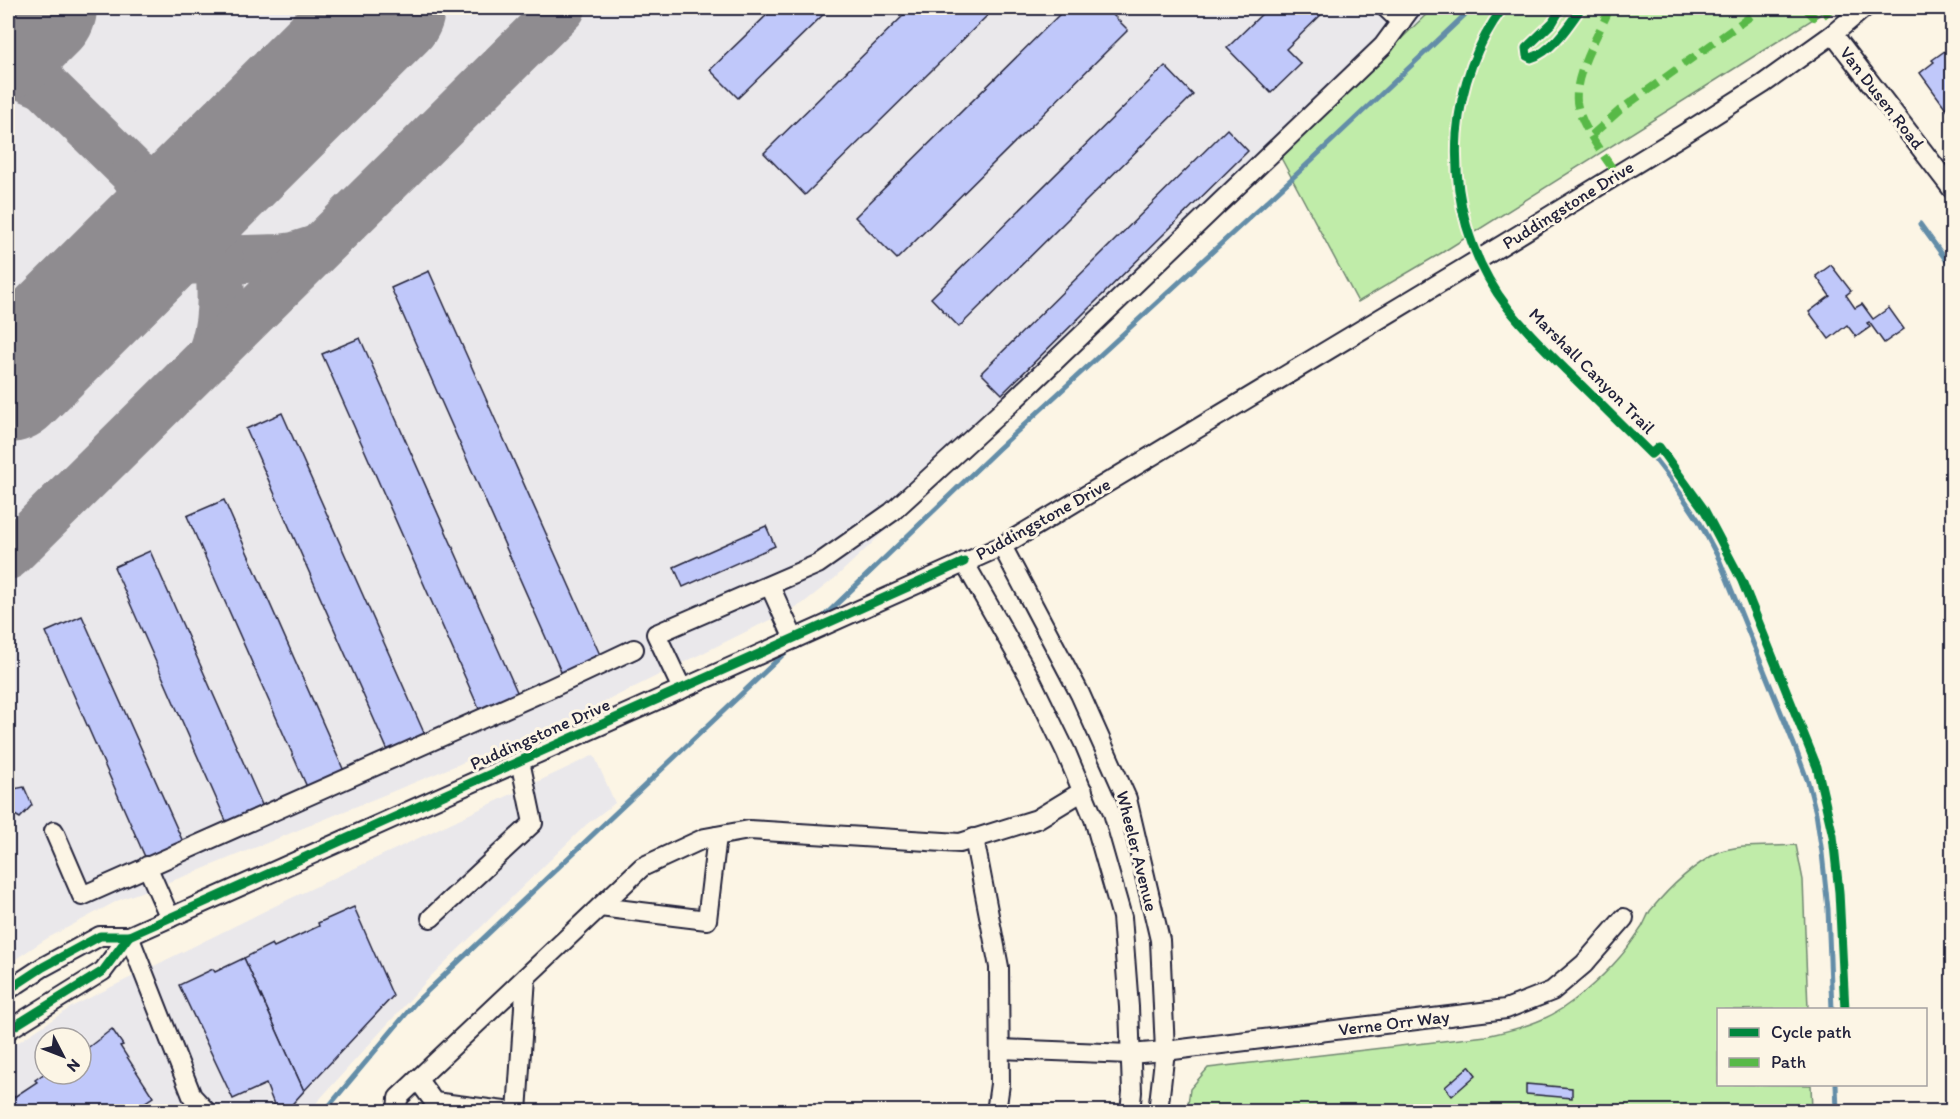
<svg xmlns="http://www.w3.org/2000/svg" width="1960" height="1119" viewBox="0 0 1960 1119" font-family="Itim,sans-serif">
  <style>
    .built { fill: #eae8eb; fill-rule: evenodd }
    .green { fill: #c0eca9; stroke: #718772; stroke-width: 1.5 }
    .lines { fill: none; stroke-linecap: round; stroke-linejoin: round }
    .stream { stroke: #638da8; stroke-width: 5 }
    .taxiway { stroke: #8f8c90; stroke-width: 48 }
    .runway { stroke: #8f8c90; stroke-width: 120 }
    .building { fill: #c0c8fa; stroke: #22223b; stroke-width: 1.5 }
    .minor-casing { stroke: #22223b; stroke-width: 22 }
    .minor { stroke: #fcf5e5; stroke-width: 18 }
    .quiet { stroke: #58b947; stroke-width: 8; stroke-dasharray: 15 8; stroke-linecap: butt }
    .cycleway-casing { stroke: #fcf5e5; stroke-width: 13 }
    .cycleway { stroke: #00873e; stroke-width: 9 }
    .labels { text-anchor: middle; stroke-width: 6; stroke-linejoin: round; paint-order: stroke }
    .street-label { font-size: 18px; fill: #22223b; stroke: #fcf5e5 }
  </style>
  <rect width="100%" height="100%" fill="#fcf5e5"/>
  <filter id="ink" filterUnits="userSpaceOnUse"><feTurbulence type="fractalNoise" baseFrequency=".0167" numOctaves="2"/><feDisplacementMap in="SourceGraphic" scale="12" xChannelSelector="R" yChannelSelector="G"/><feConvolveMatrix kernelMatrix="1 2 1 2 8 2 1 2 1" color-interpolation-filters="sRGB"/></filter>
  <g filter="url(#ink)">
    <g class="built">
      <path d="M8 8H1433L1164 268 835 578 802 604 572 718 188 875 119 900 46 939 8 964Z"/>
      <path d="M594 755 615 803 587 824 432 975 309 1111 8 1112V1049L73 1006 281 903ZM45 1038H81V1074H45Z"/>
    </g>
    <g class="green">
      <path d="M1433 8H1827L1818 16 1443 252 1358 302 1280 156Z"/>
      <path d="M1796 845 1803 880 1808 1009 1718 1010V1084L1811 1085 1812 1111 1187 1112 1190 1089 1208 1068 1486 1036C1505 1032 1525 1027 1543 1019 1569 1008 1602 978 1620 957 1628 948 1635 937 1642 927 1645 922 1647 916 1650 911 1668 889 1693 865 1719 852 1738 844 1775 847 1796 845Z"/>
    </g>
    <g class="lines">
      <g class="stream">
        <path d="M1920 224 1952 268"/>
        <path d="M1651 454 1674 484 1699 521 1719 559 1795 747 1808 782 1816 813 1822 853 1828 909 1832 1010"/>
        <path d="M819 621 998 449 1300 171 1472 8"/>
        <path d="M1836 1084 1837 1112"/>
        <path d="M324 1112 416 1002 790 648"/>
      </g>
      <g class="taxiway">
        <path d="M8 70 44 85C28 53 27 39 44 8"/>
        <path d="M43 84 135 174"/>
        <path d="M120 271 141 262 279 258 294 256 316 249"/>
        <path d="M114 277C140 237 162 224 135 174 171 199 187 187 222 170"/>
        <path d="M211 354C236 293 201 220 231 160"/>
        <path d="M8 556 562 8"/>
      </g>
      <g class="runway">
        <path d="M8 37 37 8"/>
        <path d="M8 383 385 8"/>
      </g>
    </g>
    <g class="building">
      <path d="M774 8H830L738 98 710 70Z"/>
      <path d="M911 8H995L805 195 764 153Z"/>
      <path d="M1066 8H1106L1128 30 897 259 855 217Z"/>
      <path d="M1268 8H1328L1286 49 1301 64 1271 93 1227 48Z"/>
      <path d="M1952 46V112L1950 114 1920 73 1934 62 1932 60Z"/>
      <path d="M1165 66 1193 95 959 327 931 298Z"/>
      <path d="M1227 129 1248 151 1002 394 981 373Z"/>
      <path d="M1831 265 1851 291 1846 295 1855 308 1862 304 1873 319 1889 308 1904 329 1884 343 1869 322 1867 323 1870 327 1856 337 1847 325 1829 339 1809 312 1830 296 1816 276Z"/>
      <path d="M429 271 601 657 562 674 391 288Z"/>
      <path d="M360 338 518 694 480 711 322 354Z"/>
      <path d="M282 413 425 735 388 751 246 429Z"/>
      <path d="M224 500 344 771 307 787 187 516Z"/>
      <path d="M766 526 775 546 683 587 674 567Z"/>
      <path d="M150 551 263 807 227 823 114 567Z"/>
      <path d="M82 616 183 842 146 859 46 632Z"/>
      <path d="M24 787 32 805 20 818 8 811V790Z"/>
      <path d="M354 907 393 996 304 1091 244 958 272 944 274 947 319 926 318 923Z"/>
      <path d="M244 958 304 1091 285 1112H277L266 1084 233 1099 179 985 213 969 215 972Z"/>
      <path d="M112 1029 123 1045 120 1046 153 1097 144 1103 150 1112H8V1101L37 1082 35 1080 45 1073 81 1074V1053Z"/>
      <path d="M1469 1066 1476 1075 1452 1096 1445 1087Z"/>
      <path d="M1526 1084 1572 1088V1098L1526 1094Z"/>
    </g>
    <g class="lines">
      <g class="minor-casing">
        <g id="minor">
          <path d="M1386 8 1401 22"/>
          <path d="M1833 34 1952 189"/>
          <path d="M1002 546 1080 694 1127 799 1160 940 1165 1051 1158 1112"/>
          <path d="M964 562 1029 676 1066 752 1094 819 1122 917 1129 1007 1132 1092 1130 1112"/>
          <path d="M770 586 794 639"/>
          <path d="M682 689 656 634 818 564 892 512 1011 403 1383 46 1411 8"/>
          <path d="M54 831 82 896 551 688 634 649"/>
          <path d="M974 838 999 967 1000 1084 996 1112"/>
          <path d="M147 866 170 918"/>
          <path d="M600 907 707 920 717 836"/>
          <path d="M431 918 533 823 520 761"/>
          <path d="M129 936 192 1096 207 1112"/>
          <path d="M8 990 43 967 100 936H129L1002 546 1486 255 1684 134 1763 84 1833 34 1864 8"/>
          <path d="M8 1030 103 971 129 936"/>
          <path d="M1000 1049 1130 1054 1165 1051 1506 1009 1552 991 1584 964 1624 918"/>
          <path d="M418 1080 434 1102 512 1112"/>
          <path d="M397 1112 398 1098 642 867 705 838 749 830 960 843 1037 819 1083 791"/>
          <path d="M517 1112 526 977"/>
        </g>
      </g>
      <use href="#minor" class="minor"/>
      <g class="quiet">
        <path d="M1610 8C1599 34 1574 73 1577 102 1580 125 1604 156 1617 175"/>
        <path d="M1805 8 1814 17 1820 18 1832 8"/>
        <path d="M1592 135 1620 110 1762 8"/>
      </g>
      <g class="cycleway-casing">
        <g id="cycleway">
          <path d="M1503 8C1475 45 1461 87 1457 134 1453 196 1469 258 1508 308 1526 331 1547 351 1567 371 1595 399 1623 426 1651 454L1659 447 1705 511 1742 581 1817 767 1833 836 1839 892 1845 1010"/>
          <path d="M1561 8 1553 22 1526 48 1527 56 1531 58C1552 52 1569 25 1581 8"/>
          <path d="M8 990 43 967 100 936H129L964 562"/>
          <path d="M8 1030 103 971 129 936"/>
        </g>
      </g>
      <use href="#cycleway" class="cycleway"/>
    </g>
  </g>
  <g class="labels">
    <g class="street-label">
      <text transform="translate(1882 98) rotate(52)" y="6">Van Dusen Road</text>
      <text transform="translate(1568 205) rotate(-32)" y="6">Puddingstone Drive</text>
      <text transform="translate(1592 371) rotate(45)" y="6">Marshall Canyon Trail</text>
      <text transform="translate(1043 519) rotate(-29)" y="6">Puddingstone Drive</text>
      <text transform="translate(540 734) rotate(-24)" y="6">Puddingstone Drive</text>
      <text transform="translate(1137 851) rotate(76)" y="6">Wheeler Avenue</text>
      <text transform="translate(1394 1023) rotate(-7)" y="6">Verne Orr Way</text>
    </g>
  </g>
  <rect width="1960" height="1119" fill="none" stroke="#fcf5e5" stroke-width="30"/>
  <rect x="15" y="15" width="1930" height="1089" fill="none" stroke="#22223b" stroke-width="2" filter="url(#ink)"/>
  <rect x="1717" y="1008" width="210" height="78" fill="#fcf5e5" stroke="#a5a1a1" stroke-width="1.5"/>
  <rect x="1729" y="1028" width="30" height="9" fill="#00873e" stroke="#a5a1a1" stroke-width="1.5"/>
  <text x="1771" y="1038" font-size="18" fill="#22223b">Cycle path</text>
  <rect x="1729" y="1058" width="30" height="9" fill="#58b947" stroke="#a5a1a1" stroke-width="1.5"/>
  <text x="1771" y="1068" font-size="18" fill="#22223b">Path</text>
  <g transform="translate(63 1056) rotate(132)"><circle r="28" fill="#fcf5e5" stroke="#a5a1a1" stroke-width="1.5"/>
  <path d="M0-4.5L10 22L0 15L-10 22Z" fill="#22223b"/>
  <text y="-9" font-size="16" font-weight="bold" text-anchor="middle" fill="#22223b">N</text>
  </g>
</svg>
